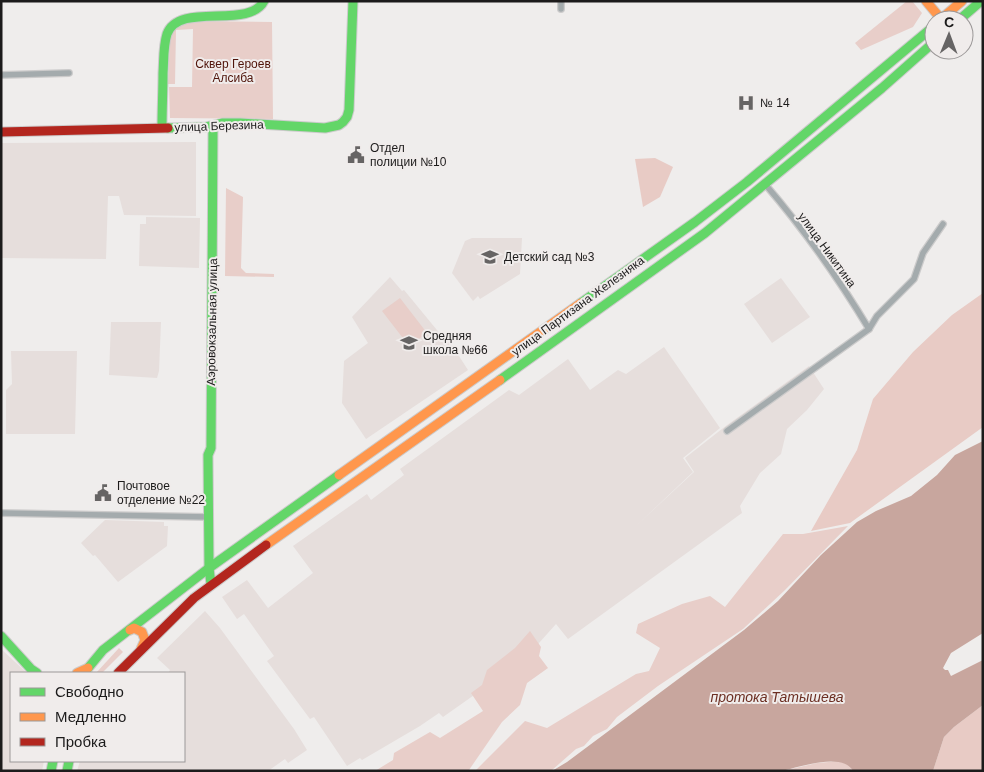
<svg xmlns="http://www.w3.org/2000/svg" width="984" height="772" viewBox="0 0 984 772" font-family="Arial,sans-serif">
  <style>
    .built { fill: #e6dedc }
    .green { fill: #e8cec9 }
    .forest { fill: #e8cbc5 }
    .water { fill: #c8a69e }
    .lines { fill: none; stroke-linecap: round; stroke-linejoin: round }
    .street-casing { stroke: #cccbcb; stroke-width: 8 }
    .fast-casing { stroke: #cccbcb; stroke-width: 11 }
    .slow-casing { stroke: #cccbcb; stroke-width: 11 }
    .jam-casing { stroke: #cccbcb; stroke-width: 11 }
    .street { stroke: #a4abad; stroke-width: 5.5 }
    .fast { stroke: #63d668; stroke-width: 9 }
    .slow { stroke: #ff974d; stroke-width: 9 }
    .jam { stroke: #b3261e; stroke-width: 9 }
    .labels { text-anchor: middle; stroke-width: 4; stroke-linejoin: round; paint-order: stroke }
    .park-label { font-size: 12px; fill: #50140a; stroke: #f0eceb }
    .poi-label { font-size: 12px; fill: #1c1b1b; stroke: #f0eceb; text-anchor: start }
    .street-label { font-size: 12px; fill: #1c1b1b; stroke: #f0eceb }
    .water-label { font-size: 14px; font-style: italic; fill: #6c2f23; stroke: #f0eceb }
  </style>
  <rect width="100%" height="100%" fill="#efedec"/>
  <g class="built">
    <path d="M196 142V216L124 215 119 196H108L106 259 1 258V143Z"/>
    <path d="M146 217 200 218 199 268 139 266 140 224H146Z"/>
    <path d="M472 238H522L520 274 480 299 478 296 473 301 452 273 465 241Z"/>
    <path d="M390 277 402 291 404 290 441 335 444 333 468 370 366 439 342 403 344 361 368 343 352 317Z"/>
    <path d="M781 278 810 317 772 343 744 304Z"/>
    <path d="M111 322H161L159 371 157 378 109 375Z"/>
    <path d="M664 347 720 428 683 458 693 472 637 525 694 472 685 458 727 425 809 366 824 389 807 410 787 429 781 454 760 473 740 506 742 513 568 639 556 624 539 643 535 652 443 717 439 713 420 726 362 760 360 758 347 766 314 717 310 719 267 661 274 656 244 614 237 619 222 597 247 580 268 608 313 573 293 546 367 494 371 500 404 475 400 469 509 390 519 395 568 359 590 390 618 370 626 374Z"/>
    <path d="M11 351H77L75 434H6V390L12 384Z"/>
    <path d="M105 520 164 522V526H168L167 546 118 582 95 555 93 556 81 543Z"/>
    <path d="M205 611 220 628 294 729 307 750 288 763 285 759 268 771H77L80 761H184V673H168L170 670 157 658Z"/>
    <path d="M1 649 27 673H11V761H44L42 771H1Z"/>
  </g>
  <g class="green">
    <path d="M907 1H912L922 13 913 27 861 50 855 43Z"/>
    <path d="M188 21 272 22 273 119 170 118 169 87H192L193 29 176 30 175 84H168L170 37 174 29Z"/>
    <path d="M226 188 243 197 241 268 246 273 274 274V277L225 276Z"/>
    <path d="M400 298 427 333 409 346 382 311Z"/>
    <path d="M848 526 784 591 743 629 658 686 617 717 607 729 593 736 584 746 576 749 551 771H475L525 721 547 728 636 674 649 671 660 648 636 633 638 624 682 604 710 596 725 607 783 534H803Z"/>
    <path d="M530 631 541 647 539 656 548 668 527 683 520 705 502 722 469 770 375 771 393 760 394 753 430 732 440 738 483 711 471 693 482 685 487 670 515 648Z"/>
    <path d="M119 648 123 652 102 673H96Z"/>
    <path d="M840 761 849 764 853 771H782L817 763Z"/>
  </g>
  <g class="forest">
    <path d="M655 158 673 167 660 197 643 207 635 159Z"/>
    <path d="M983 293V427L850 523 811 531 857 450 873 399 913 352 952 315Z"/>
    <path d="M983 705V771H933L944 737 954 727Z"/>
  </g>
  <path class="water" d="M983 441V633L951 653 943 668 945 670H948L951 676 983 660V705L954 727 944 737 933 771H853C843 752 799 767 782 771H552L567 762 744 630 778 601 821 555 857 522 876 511 911 496 937 475 955 455Z"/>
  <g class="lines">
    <g class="street-casing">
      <g id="street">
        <path d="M561 1V9"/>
        <path d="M1 75 69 73"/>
        <path d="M765 184C802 227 840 281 869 329"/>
        <path d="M727 431 869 329 877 316 914 279 923 253 943 224"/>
        <path d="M1 513 209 517"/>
      </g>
    </g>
    <g class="fast-casing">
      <g id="fast">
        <path d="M959 20 981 1"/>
        <path d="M162 127C162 109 163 91 163 73 164 60 163 47 167 34 179 1 249 30 264 1"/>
        <path d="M168 128 206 127 223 123H240L325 128 339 125 343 122 347 117 349 110 353 1"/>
        <path d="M581 303 695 222 747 182 934 26"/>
        <path d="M500 380 705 233 882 88 934 42"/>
        <path d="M211 584 209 568 208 455 211 448 213 127"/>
        <path d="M1 636 31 669 37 673"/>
        <path d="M84 673 103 650 209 568 339 475"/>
        <path d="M51 771 53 761"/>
        <path d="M67 771 69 761"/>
      </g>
    </g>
    <g class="slow-casing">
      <g id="slow">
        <path d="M926 1 941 19"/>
        <path d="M940 20 962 1"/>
        <path d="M339 475 581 303"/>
        <path d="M266 545 500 380"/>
        <path d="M130 630 134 628 142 632 145 640 141 649"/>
        <path d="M77 673 88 668"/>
      </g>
    </g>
    <g class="jam-casing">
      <g id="jam">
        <path d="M1 132 168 128"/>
        <path d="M118 673 194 598 266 545"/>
      </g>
    </g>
    <use href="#street" class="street"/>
    <use href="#fast" class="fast"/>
    <use href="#slow" class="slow"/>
    <use href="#jam" class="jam"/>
  </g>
  <defs>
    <g id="hospital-bare" transform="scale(1.35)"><path d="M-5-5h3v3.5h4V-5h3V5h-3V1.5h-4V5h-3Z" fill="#666464" stroke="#f0eceb" stroke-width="2.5" paint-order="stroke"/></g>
    <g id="civic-bare" transform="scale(1.35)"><path d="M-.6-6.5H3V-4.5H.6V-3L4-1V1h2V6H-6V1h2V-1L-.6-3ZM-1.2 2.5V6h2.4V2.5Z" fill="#666464" stroke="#f0eceb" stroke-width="2.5" paint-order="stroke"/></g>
    <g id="school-bare" transform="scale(1.35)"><path d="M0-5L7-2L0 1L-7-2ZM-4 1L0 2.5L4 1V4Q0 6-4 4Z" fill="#666464" stroke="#f0eceb" stroke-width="2.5" paint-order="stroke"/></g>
  </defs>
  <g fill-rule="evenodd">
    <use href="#hospital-bare" x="746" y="103"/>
    <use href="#civic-bare" x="356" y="155"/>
    <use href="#school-bare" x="490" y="257"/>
    <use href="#school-bare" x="409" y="343"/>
    <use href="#civic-bare" x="103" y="493"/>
  </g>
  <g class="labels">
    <g class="park-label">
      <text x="233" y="68">Сквер Героев<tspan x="233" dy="14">Алсиба</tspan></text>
    </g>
    <g class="poi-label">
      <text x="760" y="107">№ 14</text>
      <text x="370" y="152">Отдел<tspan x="370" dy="14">полиции №10</tspan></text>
      <text x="504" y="261">Детский сад №3</text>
      <text x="423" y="340">Средняя<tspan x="423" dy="14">школа №66</tspan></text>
      <text x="117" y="490">Почтовое<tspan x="117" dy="14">отделение №22</tspan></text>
    </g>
    <g class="street-label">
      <text transform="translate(219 126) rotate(-2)" y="4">улица Березина</text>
      <text transform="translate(827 250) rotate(54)" y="4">улица Никитина</text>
      <text transform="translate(578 306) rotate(-36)" y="4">улица Партизана Железняка</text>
      <text transform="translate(212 322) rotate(-89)" y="4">Аэровокзальная улица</text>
    </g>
    <g class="water-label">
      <text x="777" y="702">протока Татышева</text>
    </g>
  </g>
  <rect width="984" height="772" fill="none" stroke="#1c1b1b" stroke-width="5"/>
  <rect x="10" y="672" width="175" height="90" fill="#f0eceb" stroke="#9b9898"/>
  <rect x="20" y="688" width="25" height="8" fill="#63d668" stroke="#9b9898"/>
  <text x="55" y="697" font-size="15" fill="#1c1b1b">Свободно</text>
  <rect x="20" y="713" width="25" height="8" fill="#ff974d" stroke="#9b9898"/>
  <text x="55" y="722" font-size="15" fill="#1c1b1b">Медленно</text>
  <rect x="20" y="738" width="25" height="8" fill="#b3261e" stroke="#9b9898"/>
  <text x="55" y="747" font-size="15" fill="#1c1b1b">Пробка</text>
  <g transform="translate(949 35) rotate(1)"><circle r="24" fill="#f0eceb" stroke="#9b9898"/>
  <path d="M0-4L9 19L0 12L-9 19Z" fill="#666464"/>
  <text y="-8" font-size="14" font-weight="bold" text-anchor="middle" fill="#1c1b1b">С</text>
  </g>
</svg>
